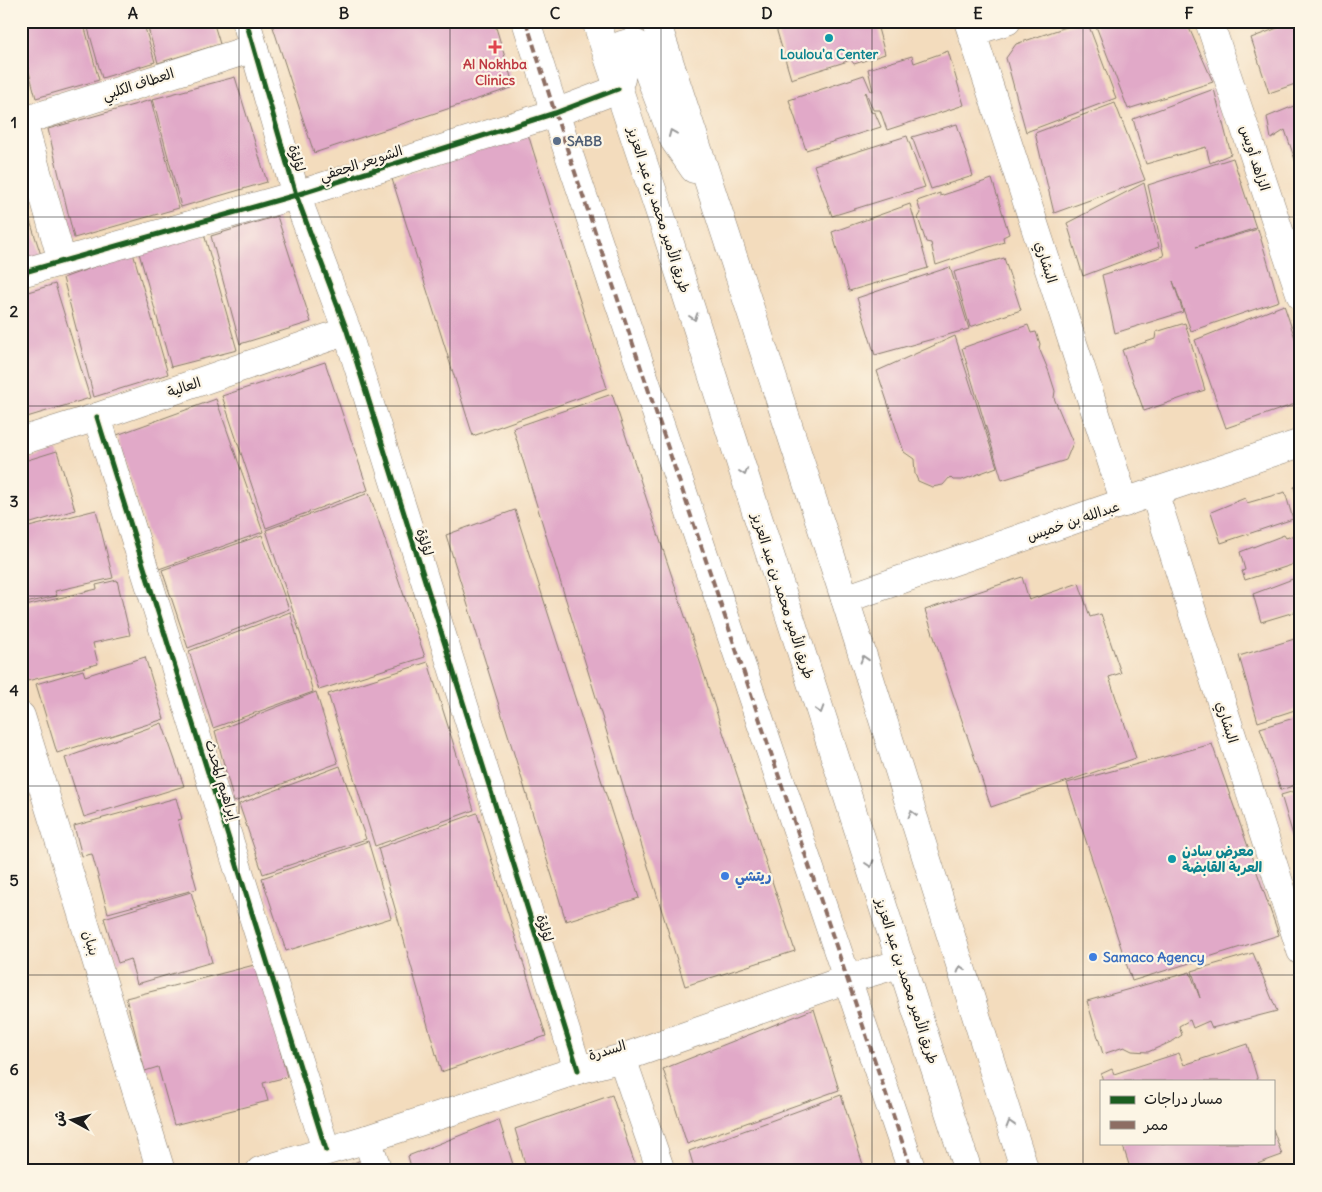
<svg xmlns="http://www.w3.org/2000/svg" width="1322" height="1192" viewBox="0 0 1322 1192" font-family="Delius,'Playpen Sans Arabic',sans-serif">
  <style>
    .building { fill: #e1a9c8 }
    .lines { fill: none; stroke-linecap: round; stroke-linejoin: round }
    .minor-casing { stroke: #887c6c; stroke-width: 29 }
    .major-casing { stroke: #887c6c; stroke-width: 29 }
    .minor { stroke: #fff; stroke-width: 28 }
    .major { stroke: #fff; stroke-width: 28 }
    .quiet { stroke: #8d6e63; stroke-width: 4; stroke-dasharray: 8 4; stroke-linecap: butt }
    .cycleway-casing { stroke: #fcf5e5; stroke-width: 8 }
    .cycleway { stroke: #1b5e20; stroke-width: 5 }
    .oneway { stroke: #999 }
    .grid { fill: none; stroke: #1c1c1c; stroke-width: 1; stroke-opacity: 0.55 }
    .culture-dot { fill: #0f9aa8; stroke: #fcf5e5; stroke-width: 2 }
    .health-dot { fill: #e0444e; stroke: #fcf5e5; stroke-width: 2 }
    .service-dot { fill: #5c6f8a; stroke: #fcf5e5; stroke-width: 2 }
    .shop-dot { fill: #3f7fe0; stroke: #fcf5e5; stroke-width: 2 }
    .labels { text-anchor: middle; stroke-width: 4.5; stroke-linejoin: round; paint-order: stroke }
    .culture-label { font-size: 14px; font-weight: bold; fill: #0d838f; stroke: #fcf5e5 }
    .health-label { font-size: 14px; font-weight: bold; fill: #be3a42; stroke: #fcf5e5 }
    .street-label { font-size: 14px; fill: #1c1c1c; stroke: #fcf5e5 }
    .service-label { font-size: 14px; font-weight: bold; fill: #4e5e75; stroke: #fcf5e5; text-anchor: start }
    .shop-label { font-size: 14px; font-weight: bold; fill: #366cbe; stroke: #fcf5e5; text-anchor: start }
    .neatline { fill: none; stroke: #1c1c1c; stroke-width: 2 }
    .grid-label { font-size: 16px; text-anchor: middle; font-weight: bold; fill: #1c1c1c }
  </style>
  <rect width="100%" height="100%" fill="#fcf5e5"/>
  <filter id="ink" filterUnits="userSpaceOnUse"><feTurbulence type="fractalNoise" baseFrequency=".02" numOctaves="2"/><feDisplacementMap in="SourceGraphic" scale="10" xChannelSelector="R" yChannelSelector="G"/><feConvolveMatrix kernelMatrix="1 2 1 2 8 2 1 2 1" color-interpolation-filters="sRGB"/></filter>
  <filter id="wash" filterUnits="userSpaceOnUse"><feTurbulence type="fractalNoise" baseFrequency=".0096" numOctaves="4" result="noise"/><feDisplacementMap in="SourceGraphic" scale="20" xChannelSelector="R" yChannelSelector="G"/><feGaussianBlur stdDeviation="1.12" result="paint"/><feColorMatrix in="noise" values="0 0 0 0 0 0 0 0 0 0 0 0 0 0 0 0 0 1.4 0 .05"/><feComposite in="paint" operator="in"/></filter>
  <g filter="url(#wash)">
    <rect width="100%" height="100%" fill="#f3dcbd"/>
    <g id="blocks">
      <g class="building">
        <path d="M21 21H83L99 80 36 98 21 42Z"/>
        <path d="M86 21H143L155 62 102 78Z"/>
        <path d="M146 21H213L220 44 158 63Z"/>
        <path d="M271 21H494L514 87 314 153Z"/>
        <path d="M774 21H876L885 54 854 64 851 60 791 79Z"/>
        <path d="M1084 21H1087L1116 98 1026 132 1006 58 1016 44Z"/>
        <path d="M1094 21H1186L1213 82 1128 109Z"/>
        <path d="M1296 21H1301V82L1269 93 1251 38Z"/>
        <path d="M948 51 964 105 887 130 880 110H873L866 92 865 93 871 112 875 113 881 127 806 150 789 100 864 75 871 91H873L868 69 912 56 914 63Z"/>
        <path d="M235 77 267 182 181 207 153 99Z"/>
        <path d="M1214 89 1231 154 1210 163 1206 147 1146 164 1133 119Z"/>
        <path d="M151 100 179 208 74 238 48 129Z"/>
        <path d="M1115 103 1145 180 1054 213 1035 133Z"/>
        <path d="M1301 103V165L1297 166 1285 130 1271 139 1267 117Z"/>
        <path d="M957 124 973 176 931 189 912 137Z"/>
        <path d="M528 134 607 388 473 436 392 179Z"/>
        <path d="M907 136 925 187 832 216 814 165Z"/>
        <path d="M1233 158 1256 228 1196 247 1258 229 1279 301 1191 331 1173 281 1183 312 1115 333 1102 275 1164 256 1148 185Z"/>
        <path d="M992 179 1009 234 1003 237 1004 242 936 265 931 243 926 242 918 218 921 213 917 201 940 193V196Z"/>
        <path d="M1144 183 1159 247 1083 276 1067 223Z"/>
        <path d="M21 193 41 255 21 261Z"/>
        <path d="M910 204 928 268 849 291 832 232Z"/>
        <path d="M277 216 311 322 240 344 211 236Z"/>
        <path d="M204 234 237 350 171 367 139 253Z"/>
        <path d="M133 253 168 374 94 397 63 278Z"/>
        <path d="M1004 258 1021 310 970 327 954 272Z"/>
        <path d="M950 267 969 329 875 355 857 298Z"/>
        <path d="M55 284 90 398 27 417 21 396V294Z"/>
        <path d="M1284 305 1301 356V402L1226 428 1195 340Z"/>
        <path d="M1185 323 1205 390 1144 411 1122 350 1155 339 1156 332Z"/>
        <path d="M1028 325 1031 333 1036 332 1040 344 1039 348 1049 372 1055 391 1054 398 1073 443 1066 460 1002 480 962 348Z"/>
        <path d="M955 336 997 467 962 480H953L950 477 943 485 932 487 918 481 915 474 914 459 904 452 877 371Z"/>
        <path d="M325 362 368 490 266 528 222 396Z"/>
        <path d="M612 394 795 951 685 986 513 428Z"/>
        <path d="M216 399 263 532 159 569 117 435Z"/>
        <path d="M57 451 75 510 21 526V462Z"/>
        <path d="M1301 485V508L1300 509 1294 487Z"/>
        <path d="M1285 492 1293 519 1221 543 1211 512 1245 498 1247 503Z"/>
        <path d="M369 493 425 657 319 690 266 530Z"/>
        <path d="M96 510 113 578 55 591 57 596 21 604V529Z"/>
        <path d="M515 510 639 898 566 921 446 535Z"/>
        <path d="M1297 534 1301 549V562L1245 580 1242 571 1245 570 1240 552 1284 535 1286 538Z"/>
        <path d="M262 535 289 609 188 648 162 570Z"/>
        <path d="M1022 577 1029 600 1079 583 1090 617 1101 614 1121 673 1109 677 1136 758 991 807 925 610Z"/>
        <path d="M1298 577 1299 580H1301V610L1261 622 1253 594Z"/>
        <path d="M117 580 130 635 93 643 98 664 27 681 21 656V607L97 589 96 585Z"/>
        <path d="M290 612 313 692 213 728 189 651Z"/>
        <path d="M1301 637V708L1258 722 1239 656Z"/>
        <path d="M145 657 164 719 57 753 36 684 83 670 85 676Z"/>
        <path d="M428 662 474 810 375 846 328 694Z"/>
        <path d="M316 692 338 763 234 802 215 731Z"/>
        <path d="M1301 716V783L1281 790 1260 728Z"/>
        <path d="M162 723 184 786 84 817 65 758Z"/>
        <path d="M1212 744 1279 935 1132 981 1067 783Z"/>
        <path d="M340 766 366 839 263 874 239 804Z"/>
        <path d="M1301 789V859H1300L1281 795Z"/>
        <path d="M176 798 182 819 178 820 197 889 108 913 92 854 82 856 74 826Z"/>
        <path d="M477 813 546 1036 441 1072 378 848Z"/>
        <path d="M368 841 391 918 286 951 262 878Z"/>
        <path d="M191 892 212 962 137 984 130 959 118 963 104 918Z"/>
        <path d="M1253 953 1277 1011 1212 1028 1209 1021 1193 1028 1190 1020 1179 1026 1182 1035 1173 1041 1148 1052 1132 1051 1124 1047 1103 1054 1087 1001 1190 972 1200 998 1192 971Z"/>
        <path d="M258 964 287 1077 263 1083 268 1101 174 1125 158 1067 145 1071 126 998Z"/>
        <path d="M814 1009 839 1090 687 1144 663 1069Z"/>
        <path d="M1247 1044 1258 1081H1103L1101 1074 1112 1069 1114 1074 1179 1053 1184 1065Z"/>
        <path d="M612 1095 637 1171H527L515 1129Z"/>
        <path d="M841 1095 865 1171H695L689 1151Z"/>
        <path d="M499 1120 515 1171H412L408 1156Z"/>
        <path d="M1273 1129 1282 1155 1246 1168V1171H1131L1122 1143H1273Z"/>
        <path d="M361 1160 364 1171H334Z"/>
      </g>
    </g>
  </g>
  <g filter="url(#ink)">
    <use href="#blocks" fill-opacity="0" stroke="#887c6c" stroke-width="1"/>
    <g class="lines">
      <g class="minor-casing">
        <g id="minor">
          <path d="M246 21 296 195 347 331 578 1070"/>
          <path d="M526 21 555 113 912 1171"/>
          <path d="M968 21 1125 503"/>
          <path d="M1209 21 1301 296"/>
          <path d="M972 32 1007 21"/>
          <path d="M21 115 62 261"/>
          <path d="M23 121 254 48"/>
          <path d="M21 273 296 195 555 113 618 89"/>
          <path d="M97 417 326 1150"/>
          <path d="M21 441 97 417 347 331"/>
          <path d="M1154 492 1301 951"/>
          <path d="M845 599 1154 492 1301 443"/>
          <path d="M21 716 161 1171"/>
          <path d="M622 1058 661 1171"/>
          <path d="M367 1139 378 1171"/>
          <path d="M260 1171 367 1139 578 1070 622 1058 848 979 902 963"/>
        </g>
      </g>
      <g class="major-casing">
        <g id="major">
          <path d="M596 21 666 231 968 1171"/>
          <path d="M656 21 845 599 1025 1171"/>
          <path d="M621 79C623 67 616 55 622 45L632 42 638 45 640 50 674 140 694 169"/>
        </g>
      </g>
      <use href="#minor" class="minor"/>
      <use href="#major" class="major"/>
      <path class="quiet" d="M526 21 555 113 912 1171"/>
      <g class="cycleway-casing">
        <g id="cycleway">
          <path d="M246 21 296 195 347 331 578 1070"/>
          <path d="M21 273 296 195 555 113 618 89"/>
          <path d="M97 417 326 1150"/>
        </g>
      </g>
      <use href="#cycleway" class="cycleway"/>
    </g>
    <defs><path id="oneway-chevron" d="M-2-3.5L2.5 0L-2 3.5" fill="none" stroke-width="1.6" stroke-linecap="round" stroke-linejoin="round" transform="scale(1.25)"/></defs>
    <g class="oneway">
      <use href="#oneway-chevron" transform="translate(672 133) rotate(-113)"/>
      <use href="#oneway-chevron" transform="translate(694 317) rotate(72)"/>
      <use href="#oneway-chevron" transform="translate(744 472) rotate(72)"/>
      <use href="#oneway-chevron" transform="translate(864 659) rotate(-107)"/>
      <use href="#oneway-chevron" transform="translate(820 710) rotate(72)"/>
      <use href="#oneway-chevron" transform="translate(912 814) rotate(-107)"/>
      <use href="#oneway-chevron" transform="translate(870 864) rotate(72)"/>
      <use href="#oneway-chevron" transform="translate(961 969) rotate(-107)"/>
      <use href="#oneway-chevron" transform="translate(1010 1124) rotate(-107)"/>
    </g>
  </g>
  <path class="grid" d="M239 21V1171M450 21V1171M661 21V1171M872 21V1171M1083 21V1171M21 217H1301M21 406H1301M21 596H1301M21 786H1301M21 975H1301"/>
  <g class="culture-dot">
    <circle cx="829" cy="38" r="5"/>
    <circle cx="1172" cy="859" r="5"/>
  </g>
  <path class="health-dot" d="M492.5 39.5h5v5h5v5h-5v5h-5v-5h-5v-5h5z"/>
  <circle class="service-dot" cx="557" cy="141" r="5"/>
  <g class="shop-dot">
    <circle cx="725" cy="876" r="5"/>
    <circle cx="1093" cy="957" r="5"/>
  </g>
  <g class="labels">
    <g class="culture-label">
      <text x="829" y="59">Loulou'a Center</text>
      <text x="1182" y="856" text-anchor="start">معرض سادن<tspan x="1182" dy="16">العربة القابضة</tspan></text>
    </g>
    <g class="health-label">
      <text x="495" y="69">Al Nokhba<tspan x="495" dy="16">Clinics</tspan></text>
    </g>
    <g class="street-label">
      <text transform="translate(138 84) rotate(-18)" y="5">العطاف الكلبي</text>
      <text transform="translate(297 158) rotate(74)" y="5">لؤلؤة</text>
      <text transform="translate(1255 158) rotate(72)" y="5">الزاهد أويس</text>
      <text transform="translate(361 163) rotate(-18)" y="5">الشويعر الجعفي</text>
      <text transform="translate(659 210) rotate(72)" y="5">طريق الأمير محمد بن عبد العزيز</text>
      <text transform="translate(1046 262) rotate(72)" y="5">البشاري</text>
      <text transform="translate(184 387) rotate(-19)" y="5">العالية</text>
      <text transform="translate(1073 521) rotate(-19)" y="5">عبدالله بن خميس</text>
      <text transform="translate(425 542) rotate(73)" y="5">لؤلؤة</text>
      <text transform="translate(783 596) rotate(72)" y="5">طريق الأمير محمد بن عبد العزيز</text>
      <text transform="translate(1227 722) rotate(72)" y="5">البشاري</text>
      <text transform="translate(222 780) rotate(73)" y="5">إبراهيم المحدث</text>
      <text transform="translate(545 928) rotate(73)" y="5">لؤلؤة</text>
      <text transform="translate(91 943) rotate(73)" y="5">بنبان</text>
      <text transform="translate(907 981) rotate(72)" y="5">طريق الأمير محمد بن عبد العزيز</text>
      <text transform="translate(607 1050) rotate(-17)" y="5">السدرة</text>
    </g>
    <g class="service-label">
      <text x="567" y="146">SABB</text>
    </g>
    <g class="shop-label">
      <text x="735" y="881">ريتشي</text>
      <text x="1103" y="962">Samaco Agency</text>
    </g>
  </g>
  <rect width="1322" height="1192" fill="none" stroke="#fcf5e5" stroke-width="55"/>
  <rect x="1100" y="1080" width="175" height="65" fill="#fcf5e5" stroke="#a29e95"/>
  <rect x="1110" y="1096" width="25" height="8" fill="#1b5e20" stroke="#a29e95"/>
  <text x="1144" y="1104" font-size="15" fill="#1c1c1c">مسار دراجات</text>
  <rect x="1110" y="1121" width="25" height="8" fill="#8d6e63" stroke="#a29e95"/>
  <text x="1144" y="1130" font-size="15" fill="#1c1c1c">ممر</text>
  <g transform="translate(72 1120) rotate(277)" stroke="#fcf5e5" stroke-width="4" paint-order="stroke">
  <path d="M0-4L9 19L0 12L-9 19Z" fill="#1c1c1c"/>
  <text y="-8" font-size="14" font-weight="bold" text-anchor="middle" fill="#1c1c1c">ش</text>
  </g>
  <rect x="28" y="28" width="1266" height="1136" class="neatline"/>
  <g class="grid-label">
    <text x="133" y="19">A</text>
    <text x="344" y="19">B</text>
    <text x="555" y="19">C</text>
    <text x="767" y="19">D</text>
    <text x="978" y="19">E</text>
    <text x="1189" y="19">F</text>
    <text x="14" y="128">1</text>
    <text x="14" y="317">2</text>
    <text x="14" y="507">3</text>
    <text x="14" y="696">4</text>
    <text x="14" y="886">5</text>
    <text x="14" y="1075">6</text>
  </g>
</svg>
